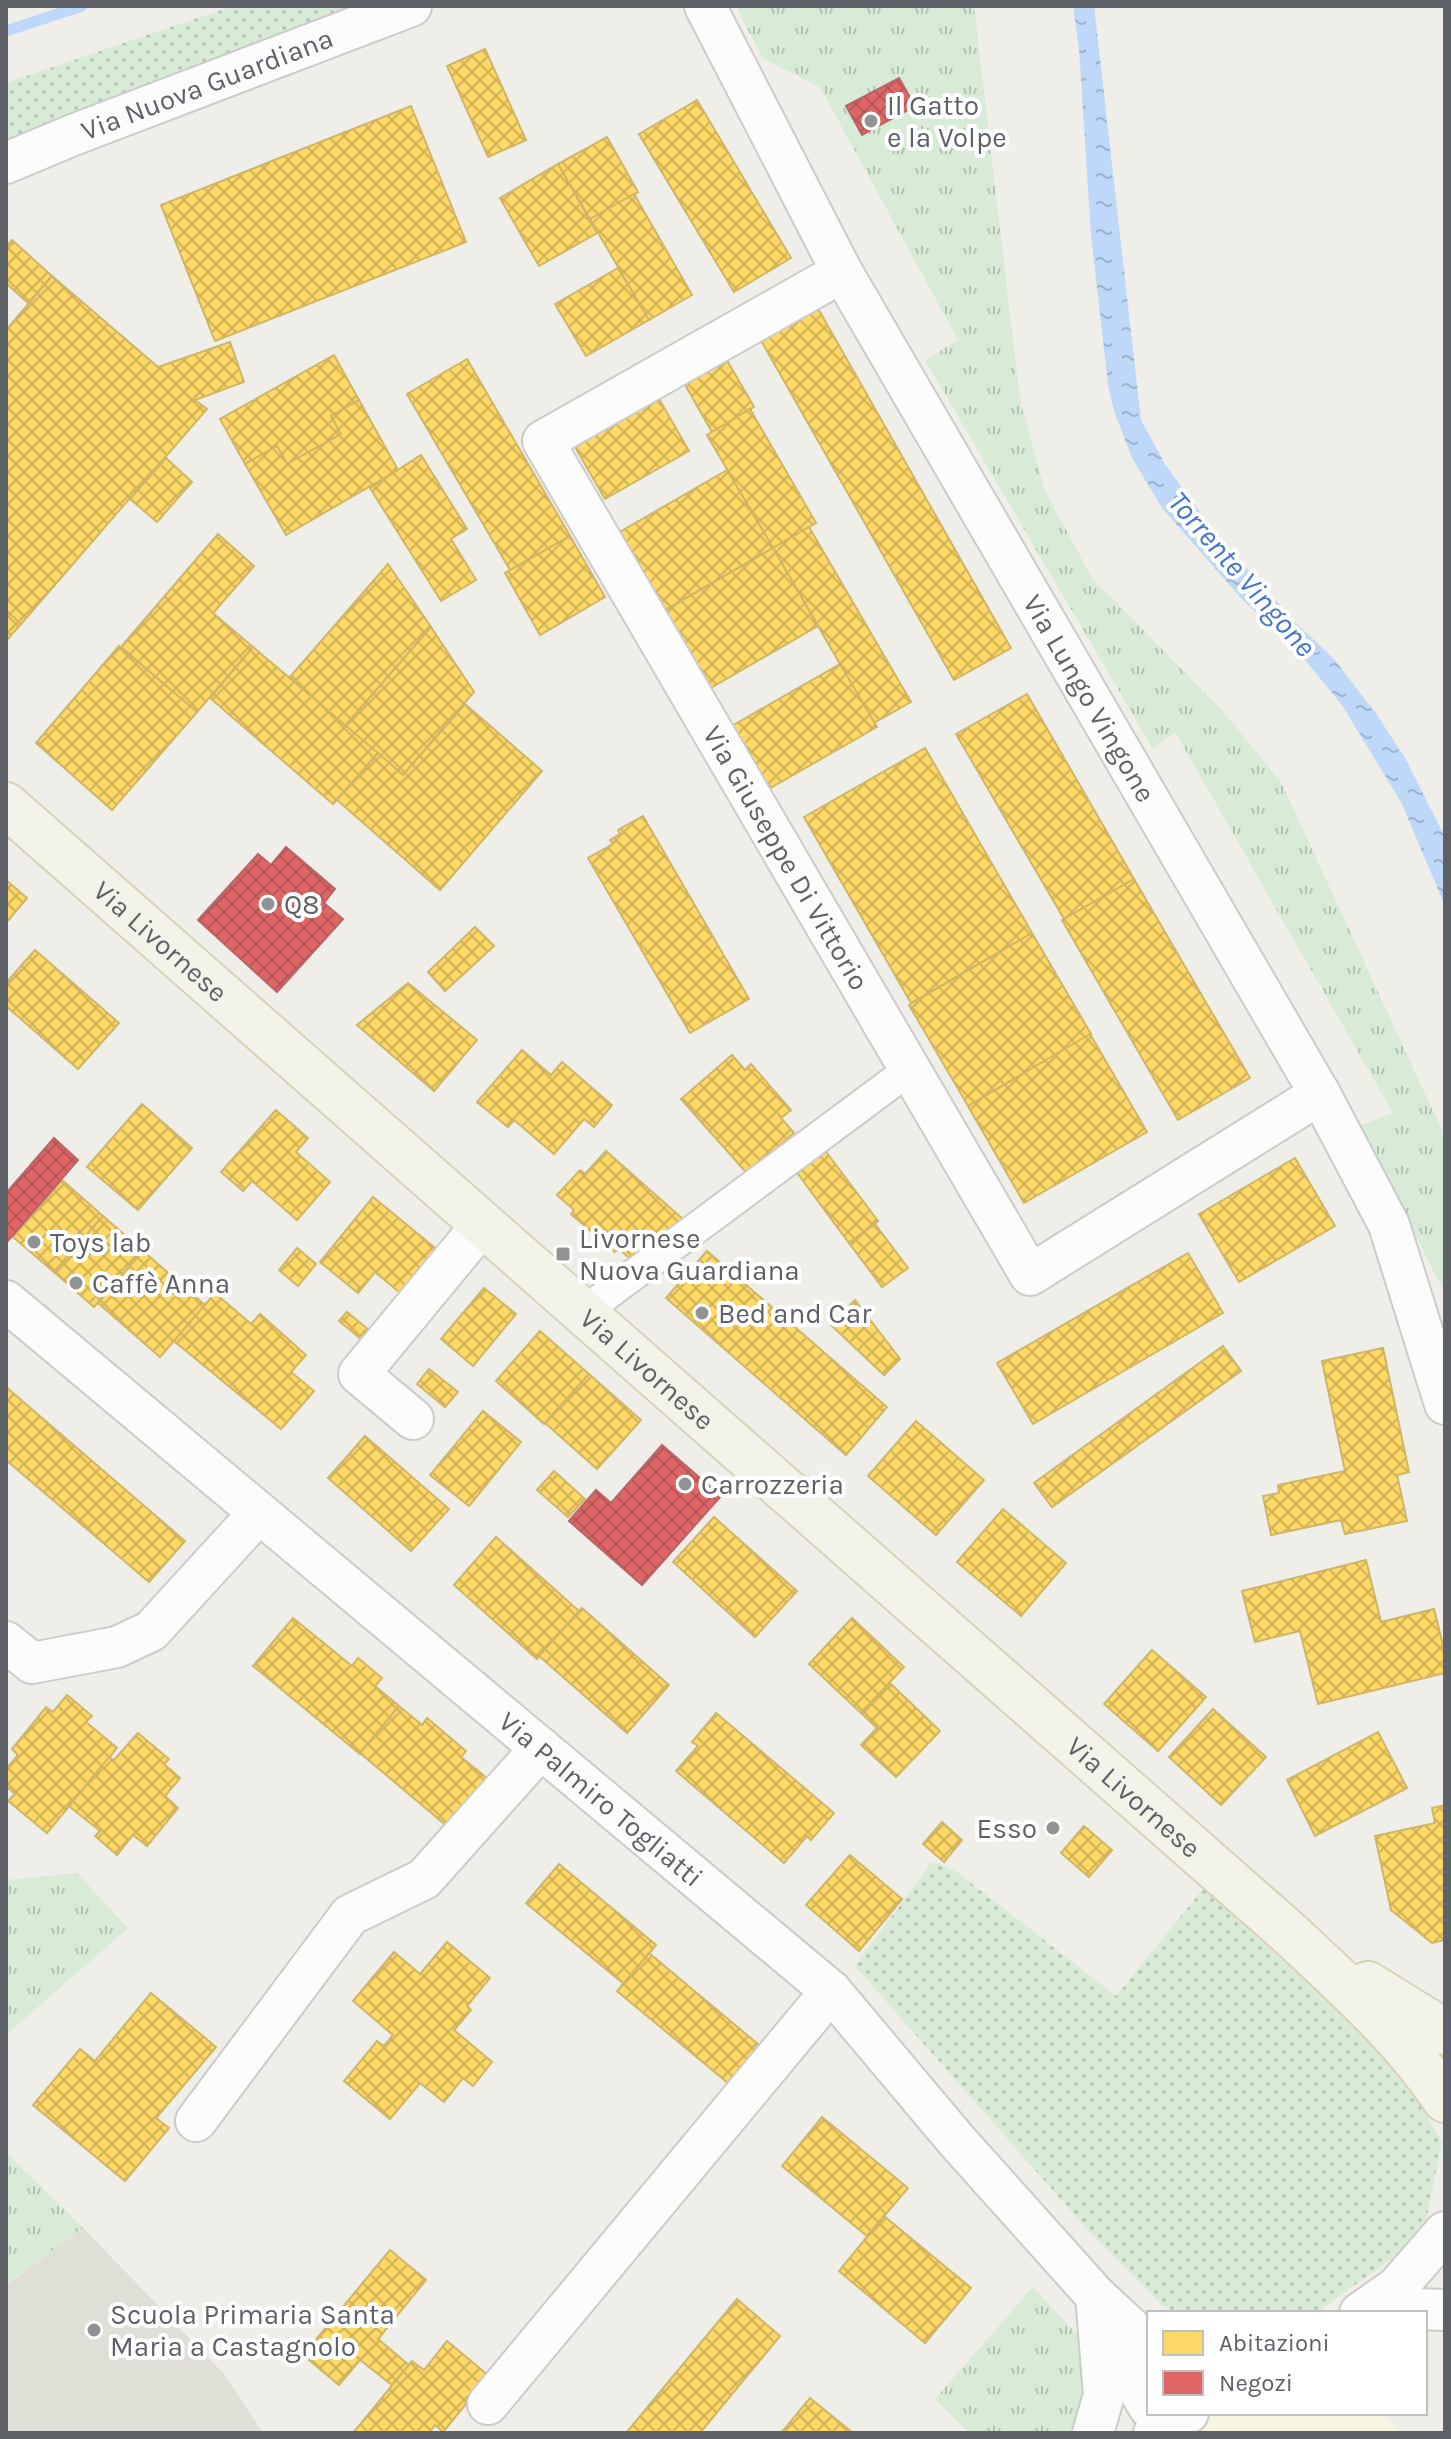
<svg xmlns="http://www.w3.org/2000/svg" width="1451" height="2439" viewBox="0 0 1451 2439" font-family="Karla,sans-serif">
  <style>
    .commercial { fill: #f8f5e2 }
    .education { fill: #dfded7 }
    .grass { fill: url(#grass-dots) }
    .park { fill: url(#park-tufts) }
    .water { fill: url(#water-ripples) }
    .homes { fill: url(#homes-cross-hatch); stroke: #cfb566; stroke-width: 2 }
    .shops { fill: url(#shops-cross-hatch); stroke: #b96466; stroke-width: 2 }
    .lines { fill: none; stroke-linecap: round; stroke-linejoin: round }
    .stream { stroke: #bdd8f8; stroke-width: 11 }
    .pedestrian-casing { stroke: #cbcbc9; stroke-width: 34 }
    .minor-casing { stroke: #cbcbc9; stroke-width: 44 }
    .primary-casing { stroke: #d7d2b6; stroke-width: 48 }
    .pedestrian { stroke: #fdfcfc; stroke-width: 30 }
    .minor { stroke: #fdfcfc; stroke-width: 40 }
    .primary { stroke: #f3f3e9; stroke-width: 44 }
    .poi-dot { fill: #919294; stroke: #fff; stroke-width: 3 }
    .labels { text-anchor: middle; stroke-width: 8; stroke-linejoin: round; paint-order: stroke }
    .street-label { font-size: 28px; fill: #5e6167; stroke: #fff }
    .poi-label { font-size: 28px; fill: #5e6167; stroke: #fff; text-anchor: start }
    .water-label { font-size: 30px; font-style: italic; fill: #4575c9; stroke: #fff }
  </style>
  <defs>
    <pattern id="grass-dots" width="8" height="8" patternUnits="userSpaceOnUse" patternTransform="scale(2)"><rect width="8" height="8" fill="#d7ebd6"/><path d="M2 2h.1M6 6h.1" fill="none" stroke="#b2c2b1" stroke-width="1.8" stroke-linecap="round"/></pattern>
    <pattern id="park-tufts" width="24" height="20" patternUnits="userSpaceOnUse" patternTransform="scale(2)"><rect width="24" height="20" fill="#d7ebd6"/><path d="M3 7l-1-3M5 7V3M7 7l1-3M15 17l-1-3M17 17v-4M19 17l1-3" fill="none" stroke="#b2c2b1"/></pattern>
    <pattern id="water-ripples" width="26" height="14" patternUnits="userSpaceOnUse" patternTransform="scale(2)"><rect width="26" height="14" fill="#bdd8f8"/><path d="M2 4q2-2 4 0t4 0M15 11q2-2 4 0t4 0" fill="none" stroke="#9db3cd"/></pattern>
    <pattern id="homes-cross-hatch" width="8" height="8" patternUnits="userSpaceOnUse" patternTransform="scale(2)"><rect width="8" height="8" fill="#ffd966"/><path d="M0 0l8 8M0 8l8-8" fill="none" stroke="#d2b358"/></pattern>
    <pattern id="shops-cross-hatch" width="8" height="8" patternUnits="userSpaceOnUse" patternTransform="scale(2)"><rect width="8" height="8" fill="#e06666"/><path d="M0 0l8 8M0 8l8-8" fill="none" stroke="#b95758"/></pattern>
  </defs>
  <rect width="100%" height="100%" fill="#efeee9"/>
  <path class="commercial" d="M1188 2413H1384L1399 2433H1154Z"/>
  <path class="education" d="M83 2228 225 2375 263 2433H6V2285Z"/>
  <g class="grass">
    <path d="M233 6H395L6 151V83Z"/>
    <path d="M932 1862 953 1869 1116 1996 1203 1889 1390 2056 1442 2142 1426 2221 1408 2247 1317 2312 1178 2313 1163 2306 1087 2229 855 1966Z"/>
  </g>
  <g class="park">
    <path d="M736 6H974L1020 400 1045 491 1092 578 1220 708 1281 782 1445 1137V1293L1359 1126 1393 1113 1175 732 1153 749 925 360 958 340 820 87 762 58Z"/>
    <path d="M77 1873 128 1928 6 2035V1880Z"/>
    <path d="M6 2152 83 2228 6 2284Z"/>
    <path d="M1033 2287 1084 2342 1091 2376 1076 2433H969L935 2399Z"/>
  </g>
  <path class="water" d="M1073 6H1094L1141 420 1165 464 1212 529 1297 624 1334 659 1377 715 1405 758 1445 837V906L1402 804 1342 705 1295 648 1242 599 1162 508 1132 458 1114 411 1108 384 1091 235 1079 49Z"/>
  <g class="homes">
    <path d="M485 49 526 140 488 157 447 66Z"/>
    <path d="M697 100 791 258 734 292 639 134Z"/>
    <path d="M411 106 466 242 215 341 161 205Z"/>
    <path d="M607 137 638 192 590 219 558 164Z"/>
    <path d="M558 164 597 233 539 266 500 198Z"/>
    <path d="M634 194 692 295 649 320 590 219Z"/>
    <path d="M12 240 52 276 28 303 6 283V247Z"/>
    <path d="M618 268 649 320 586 356 555 304Z"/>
    <path d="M52 276 158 367 230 342 244 382 195 400 207 409 21 624 6 611V330Z"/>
    <path d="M812 298 1011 648 954 680 755 330Z"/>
    <path d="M721 350 754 407 712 432 679 374Z"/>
    <path d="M334 355 359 400 331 416 341 434 287 464 277 446 245 464 220 419Z"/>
    <path d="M467 359 570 536 510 570 407 394Z"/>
    <path d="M651 385 689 451 605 499 567 433Z"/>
    <path d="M359 400 398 470 286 535 245 464 277 446 287 464 341 434 331 416Z"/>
    <path d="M750 409 816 523 773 548 707 435Z"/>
    <path d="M421 455 467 529 451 539 476 580 441 601 370 488Z"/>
    <path d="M166 458 192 482 157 522 130 499Z"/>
    <path d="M727 470 773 548 663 611 618 533Z"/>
    <path d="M809 527 911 702 874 723 773 548Z"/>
    <path d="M218 534 254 566 213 613 253 647 197 712 121 647Z"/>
    <path d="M570 536 605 597 540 635 505 573Z"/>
    <path d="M773 548 818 626 709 689 664 611Z"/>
    <path d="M388 564 431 627 345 726 290 677Z"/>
    <path d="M6 610 21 624 6 641Z"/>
    <path d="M431 627 474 692 403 775 345 726Z"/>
    <path d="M119 646 197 712 112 810 36 743Z"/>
    <path d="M253 647 378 753 333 804 210 698Z"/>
    <path d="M840 664 877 727 767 790 730 727Z"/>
    <path d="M1027 694 1134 879 1064 919 956 734Z"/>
    <path d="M465 704 542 771 440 890 337 800 378 753 403 775Z"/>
    <path d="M925 748 1032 933 911 1003 804 817Z"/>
    <path d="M643 816 749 999 690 1033 588 858 613 844 610 840 620 834 618 830Z"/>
    <path d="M1134 879 1250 1078 1178 1120 1062 920Z"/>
    <path d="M6 880 27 898 6 923Z"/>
    <path d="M475 927 494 946 445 991 428 972Z"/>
    <path d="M1032 933 1091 1034 968 1106 909 1005Z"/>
    <path d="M35 950 119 1023 78 1069 6 1006V983Z"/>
    <path d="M408 983 477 1040 434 1091 357 1025Z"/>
    <path d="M1090 1034 1147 1132 1024 1203 968 1106Z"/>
    <path d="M522 1050 551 1075 562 1062 612 1105 594 1127 584 1119 554 1154 514 1120 508 1127 477 1102Z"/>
    <path d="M732 1055 745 1070 751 1064 791 1110 781 1118 794 1133 780 1145 785 1150 752 1179 681 1099Z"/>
    <path d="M142 1104 192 1148 138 1210 87 1167Z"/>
    <path d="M276 1110 308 1138 296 1152 330 1182 297 1220 252 1181 243 1191 221 1172Z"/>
    <path d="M821 1145 878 1221 849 1243 792 1166Z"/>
    <path d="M606 1151 684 1220 635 1263 619 1249 615 1252 571 1214 574 1210 557 1195 580 1170 585 1174Z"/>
    <path d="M1295 1158 1335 1226 1239 1282 1199 1214Z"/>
    <path d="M62 1180 103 1216 54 1272 13 1237Z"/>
    <path d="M373 1197 440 1252 404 1296 375 1272 358 1293 320 1262Z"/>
    <path d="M103 1216 143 1251 94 1307 54 1272Z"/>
    <path d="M875 1224 908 1268 882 1287 849 1243Z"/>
    <path d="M297 1248 316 1264 298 1286 279 1270Z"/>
    <path d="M143 1251 205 1305 160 1357 98 1303Z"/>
    <path d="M707 1251 887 1407 846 1455 666 1298Z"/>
    <path d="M1188 1253 1223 1313 1033 1424 997 1363Z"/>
    <path d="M484 1288 516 1314 473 1366 441 1339Z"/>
    <path d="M215 1293 251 1324 260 1314 306 1355 291 1372 314 1391 281 1429 174 1341Z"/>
    <path d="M855 1300 900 1359 884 1375 831 1325Z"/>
    <path d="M347 1312 369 1330 361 1339 339 1321Z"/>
    <path d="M540 1331 589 1374 544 1424 496 1381Z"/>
    <path d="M1223 1346 1241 1371 1052 1507 1034 1483Z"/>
    <path d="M1383 1348 1409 1472 1397 1475 1407 1521 1345 1534 1341 1520 1271 1535 1263 1496 1279 1493 1278 1485 1345 1471 1322 1361Z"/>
    <path d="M429 1369 458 1392 445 1407 417 1384Z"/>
    <path d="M589 1374 641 1420 597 1469 545 1423Z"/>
    <path d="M6 1387 185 1541 149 1582 6 1460Z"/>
    <path d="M483 1411 521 1442 469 1506 430 1475Z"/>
    <path d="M916 1421 984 1480 936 1535 868 1476Z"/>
    <path d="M365 1436 449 1509 411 1551 328 1478Z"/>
    <path d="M554 1471 585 1499 568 1517 537 1490Z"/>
    <path d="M1003 1509 1066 1563 1021 1616 957 1562Z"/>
    <path d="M714 1517 797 1591 755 1637 673 1562Z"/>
    <path d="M496 1537 579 1611 537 1659 454 1585Z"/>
    <path d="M1366 1560 1381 1622 1434 1609 1445 1653V1673L1318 1704 1300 1631 1255 1642 1242 1591Z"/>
    <path d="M582 1608 669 1685 627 1733 539 1656Z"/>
    <path d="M293 1618 352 1666 358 1658 382 1678 375 1686 399 1706 360 1754 253 1666Z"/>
    <path d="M852 1618 904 1667 861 1713 809 1664Z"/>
    <path d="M1152 1650 1206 1697 1158 1751 1104 1704Z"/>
    <path d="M890 1683 940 1731 896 1777 861 1745 877 1728 861 1713Z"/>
    <path d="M67 1695 92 1716 86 1722 117 1748 47 1833 8 1801 15 1794 6 1786V1769L18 1755 12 1749 46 1707 53 1712Z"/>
    <path d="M399 1706 422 1725 427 1718 466 1751 461 1757 488 1779 448 1827 360 1753Z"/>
    <path d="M1213 1709 1266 1757 1221 1805 1169 1757Z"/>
    <path d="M716 1713 834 1813 811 1840 807 1836 784 1863 676 1771 698 1746 692 1742Z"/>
    <path d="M1378 1732 1407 1788 1315 1836 1287 1780Z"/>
    <path d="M138 1733 169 1759 164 1764 180 1778 165 1796 178 1808 147 1846 133 1835 117 1855 95 1836 100 1831 69 1806 109 1757 114 1760Z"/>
    <path d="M1445 1805V1940L1432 1943 1391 1910 1375 1836 1435 1823 1432 1808Z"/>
    <path d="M942 1822 962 1840 944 1862 923 1844Z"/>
    <path d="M1084 1826 1112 1850 1089 1877 1061 1853Z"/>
    <path d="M850 1855 902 1899 859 1951 806 1905Z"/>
    <path d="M559 1864 656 1945 624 1984 526 1903Z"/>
    <path d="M447 1942 490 1978 467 2006 471 2010 454 2030 492 2062 473 2086 463 2078 444 2102 420 2083 390 2119 344 2081 377 2041 384 2046 393 2035 353 2001 394 1952 420 1974Z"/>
    <path d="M649 1953 759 2045 728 2083 617 1991Z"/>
    <path d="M151 1993 216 2047 156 2118 169 2128 125 2181 33 2105 80 2049 95 2061Z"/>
    <path d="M822 2117 908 2188 867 2236 782 2166Z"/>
    <path d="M884 2216 971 2288 925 2343 839 2271Z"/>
    <path d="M390 2250 426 2280 378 2339 409 2365 392 2385 360 2360 339 2385 303 2355Z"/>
    <path d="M737 2299 780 2336 700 2433H626Z"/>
    <path d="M447 2341 489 2376 443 2432 435 2425 429 2433H353L412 2361 424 2370Z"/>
    <path d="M810 2398 853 2433H781Z"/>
  </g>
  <g class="shops">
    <path d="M899 78 915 106 862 135 846 106Z"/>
    <path d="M286 847 335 889 324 903 343 919 277 992 198 920 258 854 271 865Z"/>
    <path d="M54 1138 78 1160 6 1243V1193Z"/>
    <path d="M662 1445 721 1496 642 1585 569 1521 596 1490 611 1503Z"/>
  </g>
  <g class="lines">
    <path class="stream" d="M6 31 82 6"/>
    <g class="pedestrian-casing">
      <path id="pedestrian" d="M582 1313 909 1070"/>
    </g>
    <g class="minor-casing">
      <g id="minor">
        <path id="s1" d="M705 6 842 272 1320 1094 1389 1225 1445 1404"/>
        <path id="s2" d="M6 163 73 135 411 6"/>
        <path id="s3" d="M842 272 543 441 1030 1275 1320 1094"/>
        <path id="s4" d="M6 1301 831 1991 957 2141 1044 2238 1096 2296 1149 2345"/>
        <path d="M413 1419 359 1374 482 1225"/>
        <path d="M6 1642 32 1663 117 1647 151 1631 259 1513"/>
        <path d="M196 2121 350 1915 424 1879 541 1748"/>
        <path d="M1360 2313 1397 2287 1445 2232"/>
        <path d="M1386 2313 1415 2309 1445 2310"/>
        <path d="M1109 2330 1121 2360 1149 2407"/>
        <path d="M488 2404 831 1991"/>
        <path d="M1093 2433 1104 2395 1096 2296"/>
        <path d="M1154 2433 1188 2413"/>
      </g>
    </g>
    <g class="primary-casing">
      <g id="primary">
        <path id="s5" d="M6 805 1289 1933C1344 1985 1403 2036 1445 2100"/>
        <path d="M1368 1984 1445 2032"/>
      </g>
    </g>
    <use href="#pedestrian" class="pedestrian"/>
    <use href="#minor" class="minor"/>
    <use href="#primary" class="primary"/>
  </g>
  <g class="poi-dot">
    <circle cx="871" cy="121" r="8"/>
    <circle cx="268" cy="904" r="8"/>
    <circle cx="34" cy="1242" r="8"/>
    <rect x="555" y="1246" width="16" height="16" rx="4"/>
    <circle cx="76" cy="1283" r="8"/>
    <circle cx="702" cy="1313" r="8"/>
    <circle cx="685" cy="1484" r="8"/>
    <circle cx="1053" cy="1828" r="8"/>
    <circle cx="94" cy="2330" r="8"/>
  </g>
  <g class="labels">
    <g class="street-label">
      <text dy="10" stroke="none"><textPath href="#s2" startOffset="216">Via Nuova Guardiana</textPath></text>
      <text dy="10" stroke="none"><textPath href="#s1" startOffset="792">Via Lungo Vingone</textPath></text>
      <text dy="10" stroke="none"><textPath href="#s3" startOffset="826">Via Giuseppe Di Vittorio</textPath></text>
      <text dy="10" stroke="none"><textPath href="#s5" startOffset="206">Via Livornese</textPath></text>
      <text dy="10" stroke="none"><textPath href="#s5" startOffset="854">Via Livornese</textPath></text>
      <text dy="10" stroke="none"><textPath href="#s5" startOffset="1502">Via Livornese</textPath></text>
      <text dy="10" stroke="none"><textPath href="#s4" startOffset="776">Via Palmiro Togliatti</textPath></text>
    </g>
    <g class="poi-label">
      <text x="887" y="115">Il Gatto<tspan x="887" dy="32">e la Volpe</tspan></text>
      <text x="284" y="914">Q8</text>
      <text x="579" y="1248">Livornese<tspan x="579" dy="32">Nuova Guardiana</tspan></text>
      <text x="50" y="1252">Toys lab</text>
      <text x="92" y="1293">Caffè Anna</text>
      <text x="718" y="1323">Bed and Car</text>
      <text x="701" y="1494">Carrozzeria</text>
      <text x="1037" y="1838" text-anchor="end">Esso</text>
      <text x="110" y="2324">Scuola Primaria Santa<tspan x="110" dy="32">Maria a Castagnolo</tspan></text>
    </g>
    <g class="water-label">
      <text transform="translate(1242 574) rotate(49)" y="10">Torrente Vingone</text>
    </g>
  </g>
  <rect width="1451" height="2439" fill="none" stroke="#5e6167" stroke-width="16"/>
  <rect x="1147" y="2311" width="280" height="104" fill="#ffffff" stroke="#bfc0c2" stroke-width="2"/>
  <rect x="1163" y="2331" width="40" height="24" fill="#ffd966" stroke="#bfc0c2" stroke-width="2"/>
  <text x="1219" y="2351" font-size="24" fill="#5e6167">Abitazioni</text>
  <rect x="1163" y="2371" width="40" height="24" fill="#e06666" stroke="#bfc0c2" stroke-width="2"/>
  <text x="1219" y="2391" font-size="24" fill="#5e6167">Negozi</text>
</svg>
